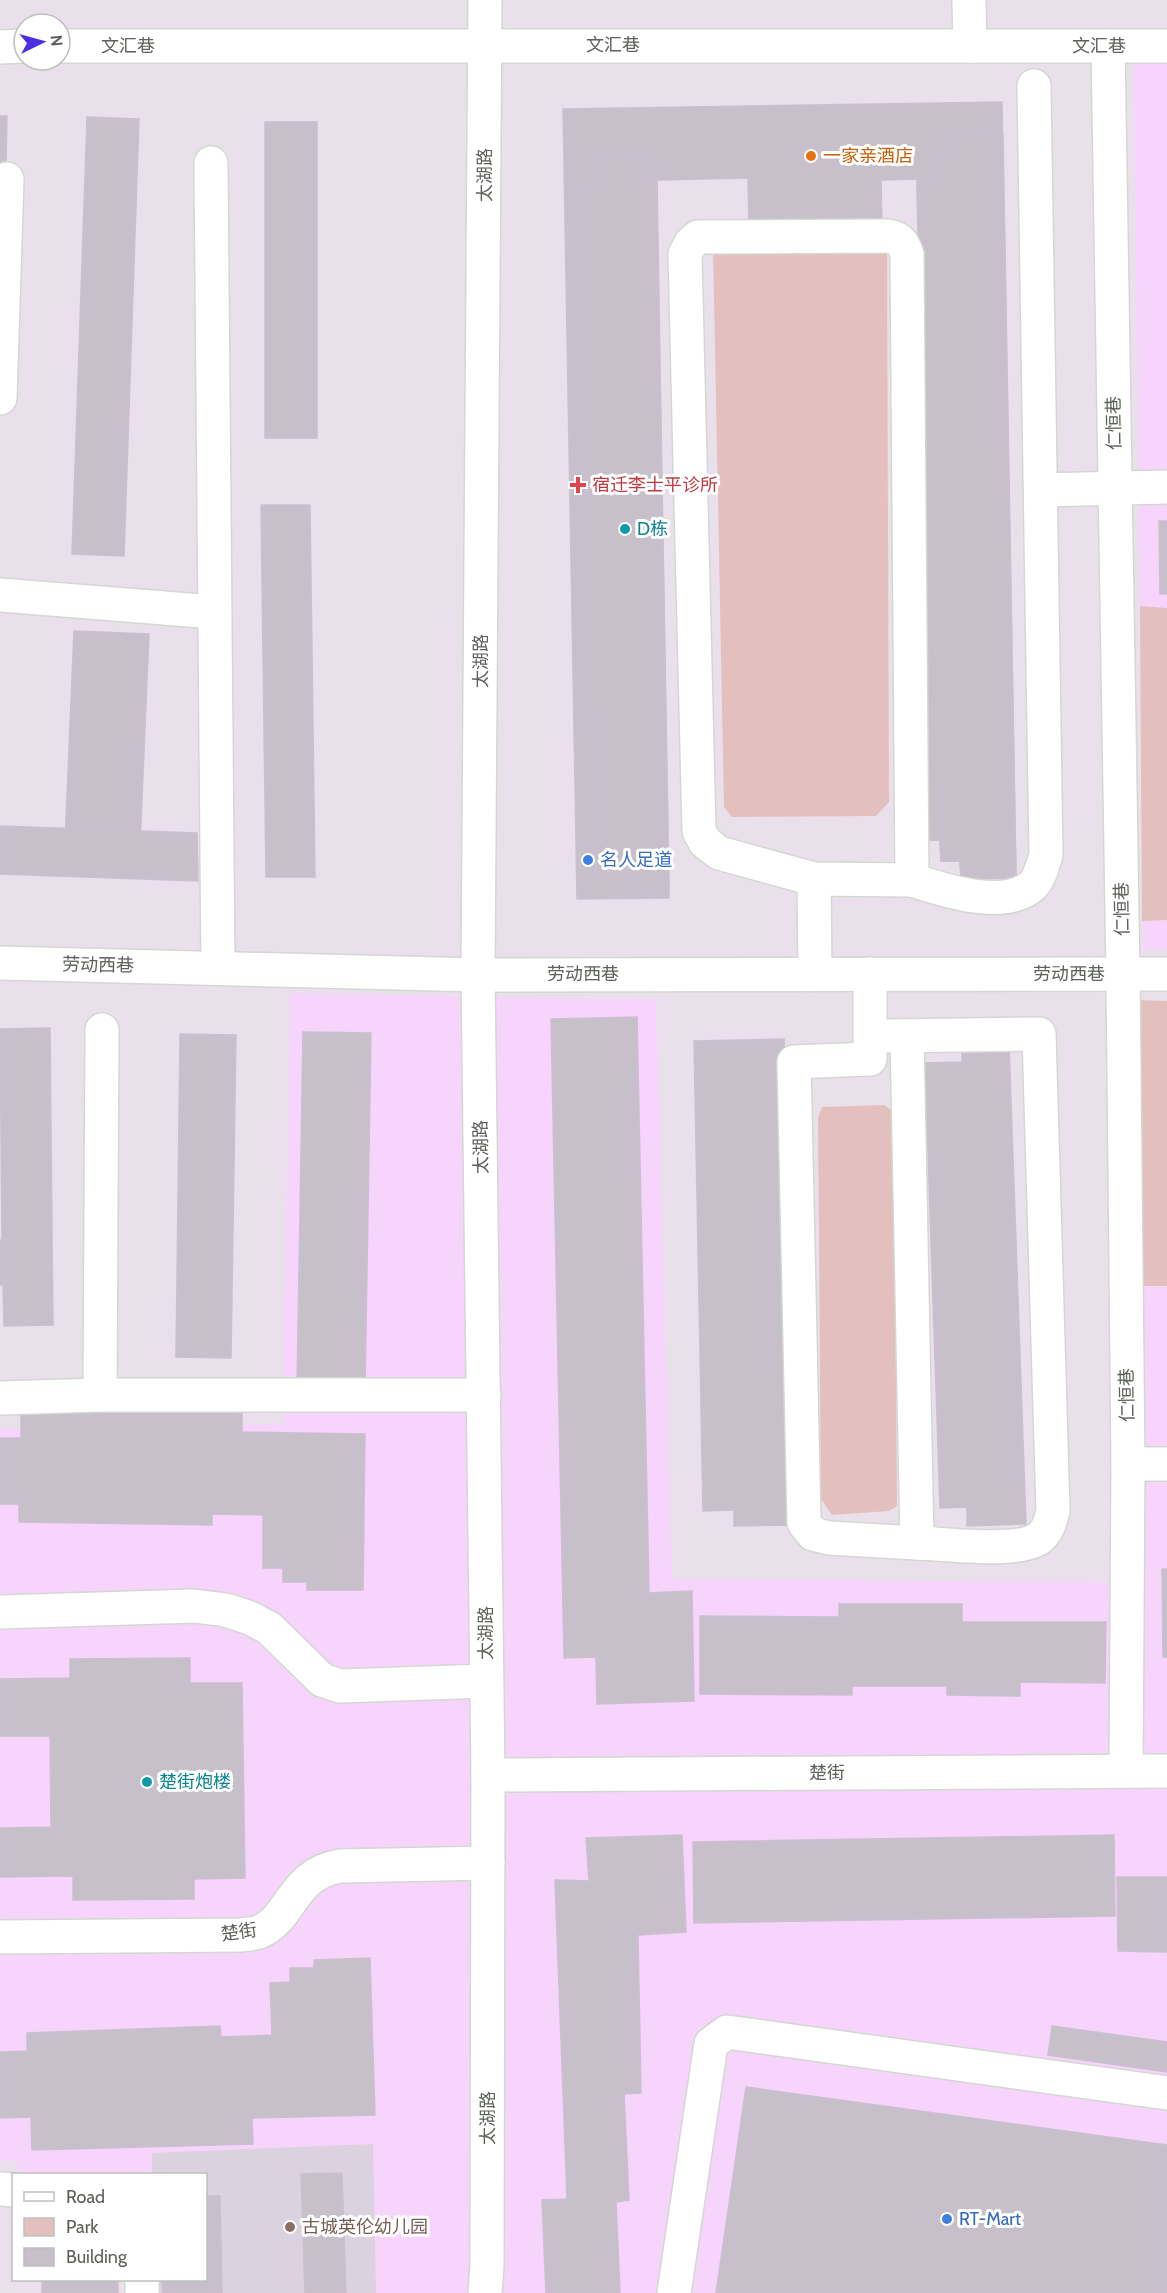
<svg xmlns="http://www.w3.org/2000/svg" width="1167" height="2293" viewBox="0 0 1167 2293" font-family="Cabin,'Noto Sans SC',sans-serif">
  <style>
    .commercial { fill: #f6d4fc }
    .education { fill: #dcd1de }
    .green { fill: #e3c0bd }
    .building { fill: #c7bfc9; stroke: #ccbfd0; stroke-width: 1.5 }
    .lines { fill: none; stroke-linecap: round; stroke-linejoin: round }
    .minor-casing { stroke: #d3d8d1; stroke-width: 36 }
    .minor { stroke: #fff; stroke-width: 33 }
    .food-dot { fill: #e8710a; stroke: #fff; stroke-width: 2 }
    .health-dot { fill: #e0444e; stroke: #fff; stroke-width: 2 }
    .culture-dot { fill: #0f9aa8; stroke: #fff; stroke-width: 2 }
    .shop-dot { fill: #3f7fe0; stroke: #fff; stroke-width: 2 }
    .education-dot { fill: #8d6e63; stroke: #fff; stroke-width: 2 }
    .labels { text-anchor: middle; stroke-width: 6; stroke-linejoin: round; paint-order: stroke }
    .street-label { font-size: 18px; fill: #5c6159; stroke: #fff }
    .food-label { font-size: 18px; fill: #c56008; stroke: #fff; text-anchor: start }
    .health-label { font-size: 18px; fill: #be3a42; stroke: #fff; text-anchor: start }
    .culture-label { font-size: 18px; fill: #0d838f; stroke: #fff; text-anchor: start }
    .shop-label { font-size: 18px; fill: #366cbe; stroke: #fff; text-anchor: start }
    .education-label { font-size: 18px; fill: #785e54; stroke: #fff; text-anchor: start }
  </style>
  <rect width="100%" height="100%" fill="#eae0ec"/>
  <g class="commercial">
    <path d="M1134 64H1167V949H1143Z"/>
    <path d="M290 993 656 1000 672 1578 1140 1583 1136 1286H1167V2293H156L206 2280V2174H19L16 2160 0 2161V1429L283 1424Z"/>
  </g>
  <path class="education" d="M373 2144 376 2293H156L155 2280H206V2174H152V2153Z"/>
  <g class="green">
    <path d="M887 245 889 802 876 816 732 817 724 807 713 247Z"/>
    <path d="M1140 606 1167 608V920L1142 921Z"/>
    <path d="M1134 1000 1167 1001V1286H1136Z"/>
    <path d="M884 1105 894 1112 897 1506 889 1511 832 1515 821 1499 818 1118 822 1107Z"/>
  </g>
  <g class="building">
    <path d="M1002 102 1016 878 961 879 960 861H941L940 840H929L917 179 881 180 882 226 749 228 748 178 657 180 669 898 577 899 563 109Z"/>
    <path d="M0 116H7L6 165H0Z"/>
    <path d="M87 117 139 119 124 556 72 554Z"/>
    <rect x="265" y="122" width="52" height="316"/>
    <path d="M1003 134 1016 878 961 879 960 861H941L940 840H929L917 179 940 178 939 159 959 158 958 135Z"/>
    <path d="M656 157 669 890 632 891V871L596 872 578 186H593V174H607V158Z"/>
    <path d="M261 505H310L315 877H266Z"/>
    <path d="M1159 521H1167V594H1160Z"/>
    <path d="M74 631 149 634 139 869 64 866Z"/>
    <path d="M0 826 197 833 198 881 0 874Z"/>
    <path d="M637 1017 649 1593 692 1591 694 1701 597 1704 596 1657 564 1658 551 1019Z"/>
    <path d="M50 1028 53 1325 4 1326 3 1285H0V1240H2L0 1029Z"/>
    <path d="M303 1032 371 1033 365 1388H297Z"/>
    <path d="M180 1034 236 1035 231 1358 176 1357Z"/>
    <path d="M784 1039 793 1525 734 1526V1510L703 1511 694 1041Z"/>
    <path d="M1009 1044 1026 1524 967 1526V1507L940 1508 925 1063 962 1062V1046Z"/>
    <path d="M21 1404 242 1407V1432L365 1434 363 1590H307V1582H283V1568H263V1515L212 1514V1525L19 1522V1504H0V1438H21Z"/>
    <path d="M1162 1569H1167V1657H1163Z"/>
    <path d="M839 1604H962V1622H1106L1105 1683 1020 1682V1696L947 1695V1686H852V1695L700 1694V1616L839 1617Z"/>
    <path d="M190 1658V1683H242L245 1878 194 1879V1899L73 1900V1876L0 1877V1828L51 1827 50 1736H0V1679L70 1678V1659Z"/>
    <path d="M682 1835 686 1932 638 1935 641 2093 624 2094 629 2200 616 2202 620 2293H546L542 2200 567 2199 555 1880 589 1881 586 1838Z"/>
    <path d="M1114 1835 1115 1916 694 1923 693 1842Z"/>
    <path d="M1117 1877H1167V1952L1118 1951Z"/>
    <path d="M370 1958 375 2115 252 2118 253 2144 32 2150 31 2117 0 2118V2052L27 2051V2033L220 2026 221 2037 272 2035 270 1983 290 1982V1968H314V1960Z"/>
    <path d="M1052 2026 1167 2042V2072L1048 2055Z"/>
    <path d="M746 2087 1167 2145V2293H716Z"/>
    <path d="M342 2173 346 2293H305L301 2174Z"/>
    <path d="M206 2196H220L222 2293H163L162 2280H206Z"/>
    <rect x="42" y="2280" width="76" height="13"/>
  </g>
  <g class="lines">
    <g class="minor-casing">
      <g id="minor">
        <path d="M969 0 970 46"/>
        <path d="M60 46H1167"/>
        <path d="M1108 46 1123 974 1128 1464 1126 1771"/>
        <path d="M0 47 24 46"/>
        <path d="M211 163 218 968"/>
        <path d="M0 398 7 179"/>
        <path d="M1041 490 1167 487"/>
        <path d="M0 595 214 612"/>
        <path d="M814 879 719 853 705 842 699 831 685 254 691 243 698 237 888 236C900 238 903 243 907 254L912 880 814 879 815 974"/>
        <path d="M912 880C943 890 1005 911 1033 885 1040 877 1043 865 1046 855L1034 86"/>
        <path d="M0 963 478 975 1167 974"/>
        <path d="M870 974V1059L794 1062 804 1523 813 1534 829 1538 917 1543 907 1036"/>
        <path d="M886 1036 1039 1034 1053 1511C1050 1522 1048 1532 1038 1539 1015 1553 946 1544 917 1543"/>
        <path d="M100 1395 102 1030"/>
        <path d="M0 1398 100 1395H484"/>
        <path d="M1128 1464H1167"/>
        <path d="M0 1612 194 1606 226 1610 250 1618 269 1628 322 1680 340 1686 486 1681"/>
        <path d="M488 1775 1167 1771"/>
        <path d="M0 1937 241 1935C247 1934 254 1934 259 1932 292 1919 291 1874 340 1866L488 1863"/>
        <path d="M0 2189 14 2190"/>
        <path d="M142 2280V2293"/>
        <path d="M485 2293 487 2266 488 1775 478 975 485 0"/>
        <path d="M674 2293 711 2044 727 2032 1167 2093"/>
      </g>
    </g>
    <use href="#minor" class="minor"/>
  </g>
  <circle class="food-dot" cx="811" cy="156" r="6"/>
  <path class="health-dot" d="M575 476h6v6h6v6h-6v6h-6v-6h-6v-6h6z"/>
  <g class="culture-dot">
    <circle cx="625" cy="529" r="6"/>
    <circle cx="147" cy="1782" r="6"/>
  </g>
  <g class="shop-dot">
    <circle cx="588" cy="860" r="6"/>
    <circle cx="947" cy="2219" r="6"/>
  </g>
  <circle class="education-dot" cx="290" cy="2227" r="6"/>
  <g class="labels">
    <g class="street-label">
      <text x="613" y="51">文汇巷</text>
      <text x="128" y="52">文汇巷</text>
      <text x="1099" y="52">文汇巷</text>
      <text transform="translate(485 175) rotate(-90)" y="6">太湖路</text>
      <text transform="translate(1114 423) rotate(-91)" y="6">仁恒巷</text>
      <text transform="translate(481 661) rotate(-90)" y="6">太湖路</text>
      <text transform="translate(1122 909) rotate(-91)" y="6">仁恒巷</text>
      <text transform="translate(98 965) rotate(1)" y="6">劳动西巷</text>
      <text x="583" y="980">劳动西巷</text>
      <text x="1069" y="980">劳动西巷</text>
      <text transform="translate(481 1147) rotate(-91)" y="6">太湖路</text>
      <text transform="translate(1127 1395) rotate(-91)" y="6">仁恒巷</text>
      <text transform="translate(486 1633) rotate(-90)" y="6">太湖路</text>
      <text x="827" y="1779">楚街</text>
      <text transform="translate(239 1932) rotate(-8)" y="6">楚街</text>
      <text transform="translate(488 2118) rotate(-90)" y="6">太湖路</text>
    </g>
    <g class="food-label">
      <text x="823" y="162">一家亲酒店</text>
    </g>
    <g class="health-label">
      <text x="592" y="491">宿迁李士平诊所</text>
    </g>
    <g class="culture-label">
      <text x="637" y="535">D栋</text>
      <text x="159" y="1788">楚街炮楼</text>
    </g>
    <g class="shop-label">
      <text x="600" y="866">名人足道</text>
      <text x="959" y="2225">RT-Mart</text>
    </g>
    <g class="education-label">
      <text x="302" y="2233">古城英伦幼儿园</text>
    </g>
  </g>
  <rect x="12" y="2173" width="195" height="108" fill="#ffffff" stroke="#bec0bd" stroke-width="1.5"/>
  <rect x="24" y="2192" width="30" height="9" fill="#ffffff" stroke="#bec0bd" stroke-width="1.5"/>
  <text x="66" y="2203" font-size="18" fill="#5c6159">Road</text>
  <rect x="24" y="2218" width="30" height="18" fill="#e3c0bd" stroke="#bec0bd" stroke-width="1.5"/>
  <text x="66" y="2233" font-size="18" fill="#5c6159">Park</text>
  <rect x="24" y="2248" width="30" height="18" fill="#c7bfc9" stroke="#bec0bd" stroke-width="1.5"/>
  <text x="66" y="2263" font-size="18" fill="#5c6159">Building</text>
  <g transform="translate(42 42) rotate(85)"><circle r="28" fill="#ffffff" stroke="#bec0bd" stroke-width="1.5"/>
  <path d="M0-4.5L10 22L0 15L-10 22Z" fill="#4a2fe3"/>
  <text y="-9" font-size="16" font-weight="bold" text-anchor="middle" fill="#5c6159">N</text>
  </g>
</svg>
